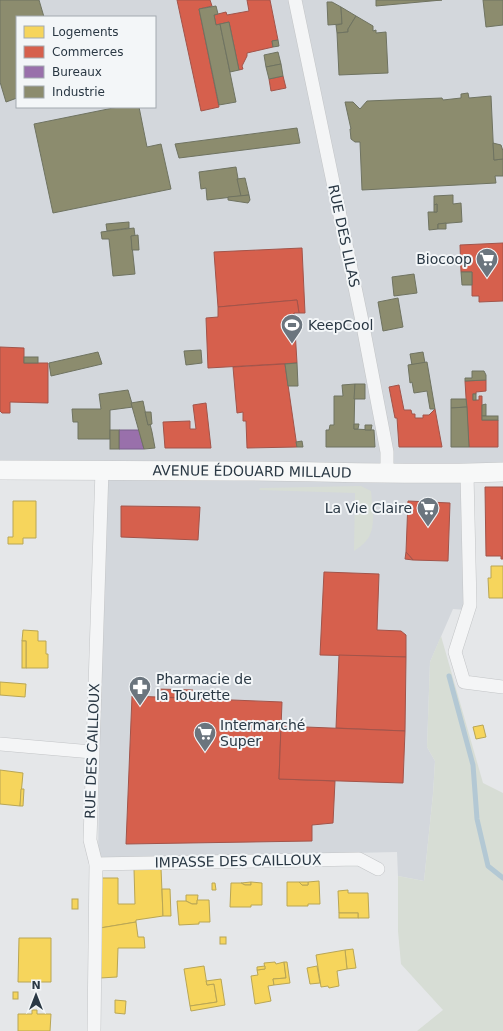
<svg xmlns="http://www.w3.org/2000/svg" width="503" height="1031" viewBox="0 0 503 1031" font-family="'DejaVu Sans',sans-serif">
  <style>
    .built { fill: #d3d7dc; fill-rule: evenodd }
    .green { fill: #d7ddd5 }
    .homes { fill: #f6d55c; stroke: #b9a655 }
    .shops { fill: #d6604d; stroke: #a2544a }
    .offices { fill: #9970ab; stroke: #785f8c }
    .industry { fill: #8c8c6e; stroke: #6f7361 }
    .lines { fill: none; stroke-linecap: round; stroke-linejoin: round }
    .stream { stroke: #b3c8d4; stroke-width: 5 }
    .minor-casing { stroke: #c3c5c7; stroke-width: 14 }
    .secondary-casing { stroke: #c3c5c7; stroke-width: 20 }
    .minor { stroke: #f4f5f6; stroke-width: 13 }
    .secondary { stroke: #f7f8f8; stroke-width: 19 }
    .labels { text-anchor: middle; stroke-width: 4; stroke-linejoin: round; paint-order: stroke }
    .street-label { font-size: 14px; fill: #2a3844; stroke: #f3f6f8 }
    .poi-label { font-size: 14px; fill: #2a3844; stroke: #f3f6f8; text-anchor: start }
  </style>
  <rect width="100%" height="100%" fill="#e5e7e9"/>
  <path class="built" d="M0 0H503V466L463 467 466 610 453 609 430 662 427 747 435 761 433 794 424 881 398 876 397 852 98 859 104 479 0 480ZM17 17H155V107H17Z"/>
  <g class="green">
    <path d="M361 486 371 491C372 506 377 529 366 541 363 545 358 548 354 551L355 493 259 490 260 488Z"/>
    <path d="M441 636 483 783 503 793V1031H417L443 1010 401 964 398 931V876L424 881 433 794 435 761 427 747 430 662Z"/>
  </g>
  <g class="homes">
    <path d="M13 501H36V538H23V544H8V537H13Z"/>
    <path d="M491 566H503V598H489L488 578H491Z"/>
    <path d="M23 630 38 631V641H46V654H48V668H26V641H22Z"/>
    <rect x="22" y="641" width="4" height="27"/>
    <path d="M0 682 26 684 25 697 0 695Z"/>
    <path d="M483 725 486 737 476 739 473 727Z"/>
    <path d="M0 770 23 773 20 806 0 804Z"/>
    <path d="M21 789H24L23 806H20Z"/>
    <path d="M161 868 163 916 136 920V922L100 928 99 878H118V904H135L134 869Z"/>
    <path d="M319 881 320 904H308V906H287V882H299L302 885H308V882Z"/>
    <path d="M251 882V885H245L241 883Z"/>
    <path d="M251 882 262 883V905H251V907H230L231 883H241L245 885H251Z"/>
    <path d="M299 882H308V885H302Z"/>
    <path d="M212 883H215L216 890H212Z"/>
    <path d="M162 889H170L171 916H163Z"/>
    <path d="M348 890V893H368L369 918H358V913H339L338 891Z"/>
    <path d="M186 895H198L197 904H192L186 901Z"/>
    <rect x="72" y="899" width="6" height="10"/>
    <path d="M197 900H209L210 922H199V924L179 925 177 901H186L192 904H197Z"/>
    <rect x="339" y="913" width="19" height="5"/>
    <path d="M136 922 138 937H144L145 948H118L117 977 100 978V928Z"/>
    <rect x="220" y="937" width="6" height="7"/>
    <path d="M19 938H51V982H37V986H32V982H18Z"/>
    <path d="M353 949 356 968 347 969 345 950Z"/>
    <path d="M345 950 347 969 337 971 339 986 329 988 328 986 321 987 316 955Z"/>
    <path d="M275 962 276 964 284 962 286 978 273 979 274 985 268 986 271 1001 255 1004 251 976 258 975 257 970 265 969 264 963Z"/>
    <path d="M284 962H287L290 983 274 985 273 979 286 978Z"/>
    <path d="M204 966 207 985 214 984 217 1002 190 1006 184 969Z"/>
    <path d="M265 966V969L257 970V967Z"/>
    <path d="M317 966 320 983 310 984 307 968Z"/>
    <path d="M221 979 225 1005 191 1011 190 1006 217 1002 214 984 207 985 206 981Z"/>
    <rect x="13" y="992" width="5" height="7"/>
    <path d="M115 1000 126 1001 125 1014 115 1013Z"/>
    <path d="M32 1010H37V1014H51L50 1031H18V1014H32Z"/>
  </g>
  <g class="shops">
    <path d="M177 0H210L212 6 199 9 219 107 201 111Z"/>
    <path d="M247 0H270L278 40 272 41 273 47 247 53V56L242 66 243 69 239 70 229 22 216 25 214 15 226 12 227 15 249 11Z"/>
    <path d="M283 76 286 88 271 91 269 79Z"/>
    <path d="M503 243V301L479 302V296H472V272H461L460 245Z"/>
    <path d="M302 248 305 313H299L297 300 218 307 214 252Z"/>
    <path d="M297 300 299 313H294L297 363 208 368 206 318 218 317V307Z"/>
    <path d="M0 347 24 348V363H48V403L10 402V413H2L0 411Z"/>
    <path d="M285 364 297 447 247 448 246 421H243V412L237 413 233 367Z"/>
    <path d="M486 380V391L476 392V394H473V400H479V396H482V420H498V447H469L465 381Z"/>
    <path d="M399 385 404 410H411L412 414H415V418H423V415H429L435 409 442 447H399L397 418H395L389 387Z"/>
    <path d="M206 403 211 448H165L163 422 190 421V429H196L193 405Z"/>
    <path d="M485 487H503V559H501V556H486Z"/>
    <path d="M408 501 450 503 448 561 413 560 406 552Z"/>
    <path d="M121 506 200 507 198 540 121 537Z"/>
    <path d="M406 552 413 560 405 559Z"/>
    <path d="M324 572 379 574 377 630 401 631 406 635V657L320 655Z"/>
    <path d="M339 655 406 657 405 731 336 728Z"/>
    <path d="M157 689 193 690 192 698 157 697Z"/>
    <path d="M132 696 282 702 279 779 335 781 333 823 312 825V841L126 844Z"/>
    <path d="M281 726 405 731 403 783 279 779Z"/>
  </g>
  <path class="offices" d="M119 430H139L144 449H119Z"/>
  <g class="industry">
    <path d="M0 0H39L44 17H17V98L6 102 0 82Z"/>
    <path d="M376 0H442L376 6Z"/>
    <path d="M483 0H503V25L486 27Z"/>
    <path d="M327 2H332L341 7 342 24 328 25Z"/>
    <path d="M216 6 218 14 214 15 216 25 220 24 236 102 219 105 199 9Z"/>
    <path d="M341 7 356 16 348 29V32L337 33 336 25 342 24Z"/>
    <path d="M356 16 373 26V31L376 30V33L386 32 388 73 339 75 337 33 348 32V29Z"/>
    <path d="M229 22 239 70 230 72 220 24Z"/>
    <path d="M278 40 279 46 273 47 272 41Z"/>
    <path d="M278 52 281 64 266 67 264 55Z"/>
    <path d="M281 64 283 76 269 79 266 67Z"/>
    <path d="M468 93 469 98 491 96 494 160 503 159V176H495L496 183 362 190 360 142H355L351 139 350 129H351L345 102H353L360 109 367 101 442 98 443 100 461 98V94Z"/>
    <path d="M118 107H139L147 147 161 144 171 189 53 213 34 124Z"/>
    <path d="M297 128 300 143 179 158 175 144Z"/>
    <path d="M493 143 501 145 503 151V159L494 160Z"/>
    <path d="M236 167 241 196 207 200 206 188 201 189 199 172Z"/>
    <path d="M245 178 249 195 241 196 237 179Z"/>
    <path d="M249 195 250 200 248 203 228 200V197Z"/>
    <path d="M453 195V204L461 203 462 222 438 224V229L429 230 428 212H437V204L434 205V196Z"/>
    <path d="M437 204V212H434V205Z"/>
    <path d="M129 222V228L107 231 106 224Z"/>
    <path d="M446 223V229H438V224Z"/>
    <path d="M134 228 135 236H131L135 274 113 276 109 239H102L101 232Z"/>
    <path d="M138 235 139 250H132L131 236Z"/>
    <path d="M461 272H472V285H462Z"/>
    <path d="M414 274 417 293 394 296 392 277Z"/>
    <path d="M398 298 403 327 383 331 378 302Z"/>
    <path d="M201 350 202 363 186 365 184 351Z"/>
    <path d="M98 352 102 364 51 376 49 363Z"/>
    <path d="M423 352 425 363 412 365 410 354Z"/>
    <rect x="24" y="357" width="14" height="6"/>
    <path d="M427 362 435 409H430L427 391 414 393 412 382 410 383 408 365Z"/>
    <path d="M297 363 298 386H288L285 364Z"/>
    <path d="M472 371H484L486 375V380L465 381V378H472Z"/>
    <path d="M355 384 354 429 374 430 375 447H326V430H329L330 425H334V396H343L342 385Z"/>
    <path d="M355 384H365V399H354Z"/>
    <path d="M128 390 133 407 110 410V439H78V422H73L72 409H101L99 394Z"/>
    <rect x="473" y="394" width="3" height="6"/>
    <path d="M451 399H466L467 407 451 408Z"/>
    <path d="M143 401 148 425 150 424 152 432 155 448 144 449 131 403Z"/>
    <path d="M486 404V416H482V405Z"/>
    <path d="M467 407 469 447H451V408Z"/>
    <path d="M145 412H151L152 424 148 425Z"/>
    <rect x="482" y="416" width="16" height="4"/>
    <path d="M354 424H359L358 429H354Z"/>
    <path d="M365 425H372L371 430H365Z"/>
    <rect x="110" y="430" width="9" height="19"/>
    <path d="M302 441 303 447H297L296 442Z"/>
  </g>
  <g class="lines">
    <path class="stream" d="M449 676 473 765 477 819 488 866 503 878"/>
    <g class="minor-casing">
      <g id="minor">
        <path d="M295 0 362 321 387 452V474"/>
        <path d="M467 474 470 605 455 652 464 682 503 687"/>
        <path d="M0 744 92 752"/>
        <path d="M96 864 359 859 378 869"/>
        <path d="M94 1031 96 864 90 840 102 470"/>
      </g>
    </g>
    <g class="secondary-casing">
      <g id="secondary">
        <path id="s1" d="M0 470C79 470 158 470 236 471 325 471 414 476 503 472"/>
      </g>
    </g>
    <use href="#minor" class="minor"/>
    <use href="#secondary" class="secondary"/>
  </g>
  <defs>
    <g id="supermarket-pin" transform="scale(1.15)"><path d="M0 17L-7.5 6A9.5 9.5 0 1 1 7.5 6Z" fill="#6b757e" stroke="#f3f6f8"/><path d="M-6-5.5h2.5l.6 2H6L4.5 2H-2.5L-4.4-4H-6ZM-1.5 3.2a1.3 1.3 0 1 0 .1 0ZM3 3.2a1.3 1.3 0 1 0 .1 0Z" fill="#fff"/></g>
    <g id="stadium-pin" transform="scale(1.15)"><path d="M0 17L-7.5 6A9.5 9.5 0 1 1 7.5 6Z" fill="#6b757e" stroke="#f3f6f8"/><path d="M0-5a6.5 5 0 1 0 0 10a6.5 5 0 1 0 0-10ZM-3.5-1.8h7v3.6h-7Z" fill="#fff"/></g>
    <g id="pharmacy-pin" transform="scale(1.15)"><path d="M0 17L-7.5 6A9.5 9.5 0 1 1 7.5 6Z" fill="#6b757e" stroke="#f3f6f8"/><path d="M-2-6h4v4h4v4h-4v4h-4v-4h-4v-4h4Z" fill="#fff"/></g>
  </defs>
  <g fill-rule="evenodd">
    <use href="#supermarket-pin" x="487" y="259"/>
    <use href="#stadium-pin" x="292" y="325"/>
    <use href="#supermarket-pin" x="428" y="508"/>
    <use href="#pharmacy-pin" x="140" y="687"/>
    <use href="#supermarket-pin" x="205" y="733"/>
  </g>
  <g class="labels">
    <g class="street-label">
      <text transform="translate(344 236) rotate(78)" y="5">RUE DES LILAS</text>
      <text dy="5" stroke="none"><textPath href="#s1" startOffset="252">AVENUE ÉDOUARD MILLAUD</textPath></text>
      <text transform="translate(92 751) rotate(-88)" y="5">RUE DES CAILLOUX</text>
      <text transform="translate(238 861) rotate(-1)" y="5">IMPASSE DES CAILLOUX</text>
    </g>
    <g class="poi-label">
      <text x="472" y="264" text-anchor="end">Biocoop</text>
      <text x="308" y="330">KeepCool</text>
      <text x="412" y="513" text-anchor="end">La Vie Claire</text>
      <text x="156" y="684">Pharmacie de<tspan x="156" dy="16">la Tourette</tspan></text>
      <text x="220" y="730">Intermarché<tspan x="220" dy="16">Super</tspan></text>
    </g>
  </g>
  <rect x="16" y="16" width="140" height="92" fill="#f3f6f8" stroke="#a3aab0"/>
  <rect x="24" y="26" width="20" height="12" fill="#f6d55c" stroke="#a3aab0"/>
  <text x="52" y="36" font-size="12" fill="#2a3844">Logements</text>
  <rect x="24" y="46" width="20" height="12" fill="#d6604d" stroke="#a3aab0"/>
  <text x="52" y="56" font-size="12" fill="#2a3844">Commerces</text>
  <rect x="24" y="66" width="20" height="12" fill="#9970ab" stroke="#a3aab0"/>
  <text x="52" y="76" font-size="12" fill="#2a3844">Bureaux</text>
  <rect x="24" y="86" width="20" height="12" fill="#8c8c6e" stroke="#a3aab0"/>
  <text x="52" y="96" font-size="12" fill="#2a3844">Industrie</text>
  <g transform="translate(36 995)" stroke="#f3f6f8" stroke-width="3" paint-order="stroke">
  <path d="M0-3L7 15L0 10L-7 15Z" fill="#2a3844"/>
  <text y="-6" font-size="11" font-weight="bold" text-anchor="middle" fill="#2a3844">N</text>
  </g>
</svg>
